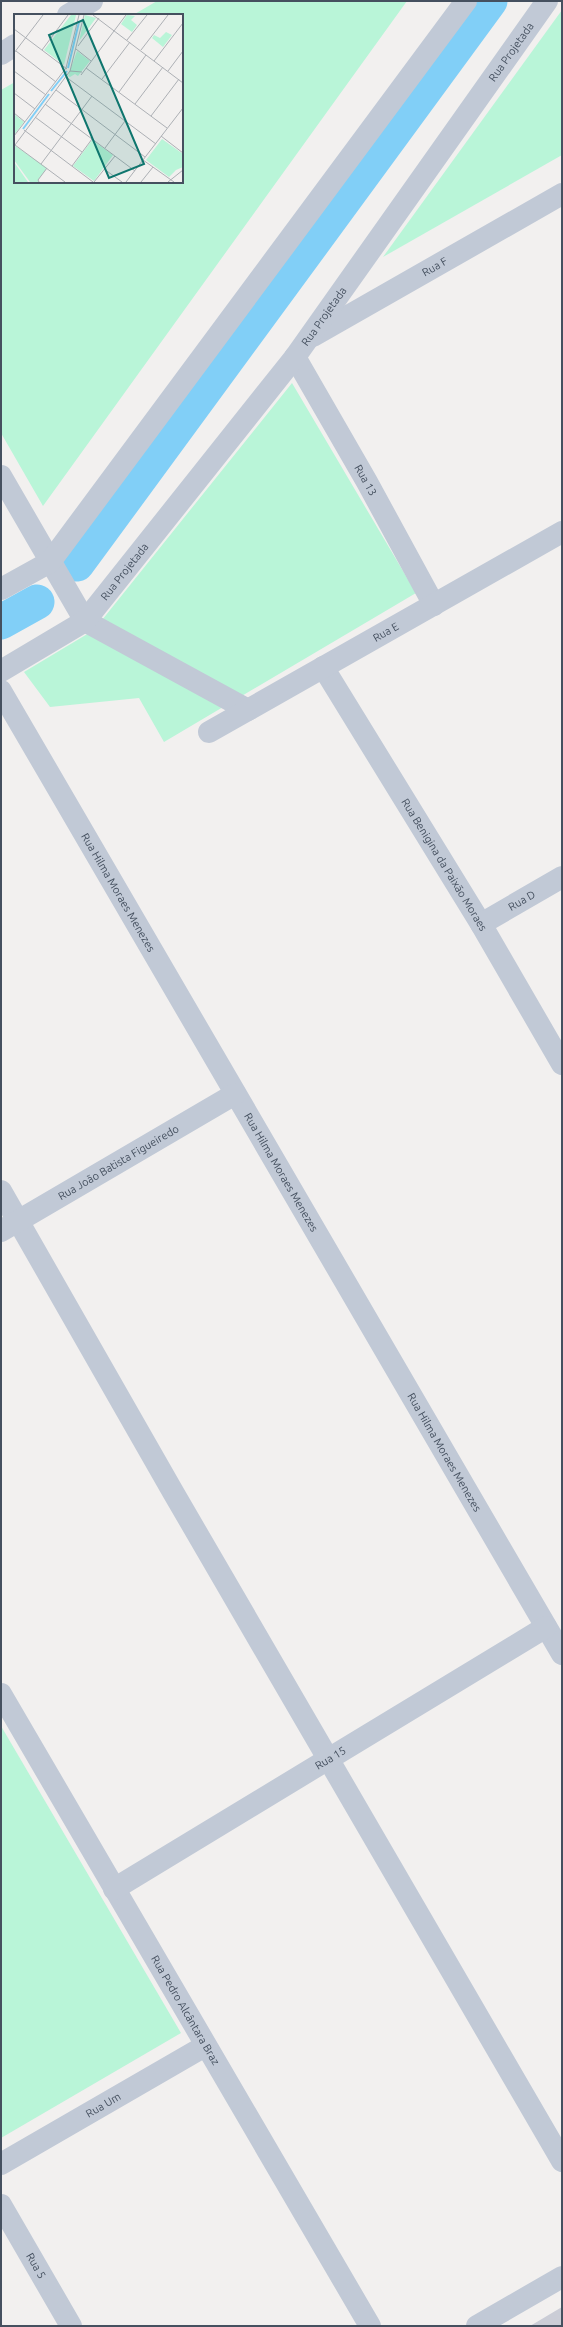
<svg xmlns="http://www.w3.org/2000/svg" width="563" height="2327" viewBox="0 0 563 2327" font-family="Ubuntu,sans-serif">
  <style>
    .green { fill: #b9f5d8 }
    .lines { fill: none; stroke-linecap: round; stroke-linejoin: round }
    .canal { stroke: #81cff7; stroke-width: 35 }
    .building { fill: #cbcdd6; filter: url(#shadow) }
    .street { stroke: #c1c9d6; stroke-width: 22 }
    .labels { text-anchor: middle; stroke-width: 4; stroke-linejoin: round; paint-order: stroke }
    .street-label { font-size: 11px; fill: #45505f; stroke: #fff }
    .inset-river { fill: none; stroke: #81cff7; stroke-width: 2 }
    .inset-road { fill: none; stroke: #adb0b5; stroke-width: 1 }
    .view { fill: #0f766e; fill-opacity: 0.15; stroke: #0f766e; stroke-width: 2 }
    .inset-edge { fill: none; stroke: #45505f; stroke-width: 2 }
  </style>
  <defs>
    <filter id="shadow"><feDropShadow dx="3.5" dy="3.5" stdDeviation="0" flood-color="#0004"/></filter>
  </defs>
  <rect width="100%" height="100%" fill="#f2f0ef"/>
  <g class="green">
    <path d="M157 1H407L43 506 1 433V90L15 82V182H182V15H133Z"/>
    <path d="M562 10V155L383 257Z"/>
    <path d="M292 383 416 593 164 742 139 698 50 707 24 672 94 630Z"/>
    <path d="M1 1726 181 2033 1 2138Z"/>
  </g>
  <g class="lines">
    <g class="canal">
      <path d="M77 564 490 1"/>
      <path d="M1 622 37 602"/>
    </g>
  </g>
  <path class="building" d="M562 2307V2326H530Z"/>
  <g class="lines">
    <g class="street">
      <path d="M68 15 92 1"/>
      <path d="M1 54 15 45"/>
      <path id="s1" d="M313 336 562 194"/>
      <path id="s2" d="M295 357 367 482 434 605"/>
      <path d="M1 476 85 621"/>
      <path d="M1 589 50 562 466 1"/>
      <path d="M85 621 248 710"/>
      <path id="s3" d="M323 667 481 924 562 1064"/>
      <path id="s4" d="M1 671 85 621 295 357 547 1"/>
      <path id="s5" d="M1 691 562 1654"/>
      <path id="s6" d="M209 732 562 532"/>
      <path id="s7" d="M481 924 562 877"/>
      <path d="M1 1191 173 1492 562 2161"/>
      <path id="s8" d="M1 1231 235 1094"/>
      <path id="s9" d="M1 1694 370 2326"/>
      <path id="s10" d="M114 1889 546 1627"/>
      <path id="s11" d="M1 2164 205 2046"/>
      <path id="s12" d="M1 2205 71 2326"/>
      <path d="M477 2326 562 2277"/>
    </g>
  </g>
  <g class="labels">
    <g class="street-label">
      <text dy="4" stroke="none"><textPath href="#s4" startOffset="809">Rua Projetada</textPath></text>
      <text dy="4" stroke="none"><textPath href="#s1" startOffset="140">Rua F</textPath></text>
      <text dy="4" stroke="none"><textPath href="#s4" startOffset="485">Rua Projetada</textPath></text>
      <text dy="4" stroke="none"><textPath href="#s2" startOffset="142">Rua 13</textPath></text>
      <text dy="4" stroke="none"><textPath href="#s4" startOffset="161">Rua Projetada</textPath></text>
      <text dy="4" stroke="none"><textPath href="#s6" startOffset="203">Rua E</textPath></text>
      <text dy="4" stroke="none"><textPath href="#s3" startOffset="232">Rua Benigina da Paixão Moraes</textPath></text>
      <text dy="4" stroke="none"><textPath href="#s5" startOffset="233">Rua Hilma Moraes Menezes</textPath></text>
      <text dy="4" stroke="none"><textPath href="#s7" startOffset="47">Rua D</textPath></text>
      <text dy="4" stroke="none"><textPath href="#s8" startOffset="136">Rua João Batista Figueiredo</textPath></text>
      <text dy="4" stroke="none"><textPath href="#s5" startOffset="557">Rua Hilma Moraes Menezes</textPath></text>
      <text dy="4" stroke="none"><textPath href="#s5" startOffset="881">Rua Hilma Moraes Menezes</textPath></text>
      <text dy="4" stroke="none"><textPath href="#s10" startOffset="253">Rua 15</textPath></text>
      <text dy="4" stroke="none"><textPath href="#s9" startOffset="366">Rua Pedro Alcântara Braz</textPath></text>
      <text dy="4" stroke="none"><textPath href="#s11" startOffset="118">Rua Um</textPath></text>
      <text dy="4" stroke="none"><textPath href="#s12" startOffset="70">Rua 5</textPath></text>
    </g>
  </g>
  <g transform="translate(14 14)">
    <rect width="169" height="169" fill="#f2f0ef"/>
    <path d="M57 1H62L50 51 30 36ZM71 1 82 4 65 27ZM113 1 121 2 117 6 123 11 118 18 107 10ZM152 18 158 21 149 33 138 24 140 21 146 24ZM63 37 76 47 64 62 61 60 56 63 54 62ZM0 100 10 108 0 121ZM148 125 169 140V153L162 156 155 163 132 146ZM78 126 99 141 80 167 59 152ZM0 131 33 154 24 166 25 168H16L0 146ZM0 148 14 168H0Z" fill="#b9f5d8"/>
    <path class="inset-river" d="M54 54 65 8M37 77 53 57M9 115 35 80"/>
    <path class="inset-road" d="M79 1 169 69M0 15 53 55M113 26 133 1M64 32 85 4M62 35 77 47M28 36 54 1M127 36 154 1M2 37 42 68M0 39 29 1M140 47 169 9M72 54 153 114M0 57 32 81M56 57 68 58M154 57 169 37M67 61 112 1M52 63 142 130M88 65 116 28M42 76 131 143M105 78 132 41M0 79 21 95M31 90 121 157M121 90 149 53M0 99 11 108M137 102 165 65M21 103 68 138M10 116 79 168M0 122 52 54 65 1M147 122 169 139M1 131 56 57 70 1M1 131 51 168M91 134 111 107M129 146 160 168M27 150 78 82M58 152 78 125M90 155 108 168M25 168 24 166 33 154M80 168 101 142M112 168 169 94M127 168 139 153M154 168 169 156"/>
    <path class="view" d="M69 6 130 150 95 164 35 21Z"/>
    <rect width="169" height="169" class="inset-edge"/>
  </g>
  <rect width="563" height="2327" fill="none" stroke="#45505f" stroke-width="4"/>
</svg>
